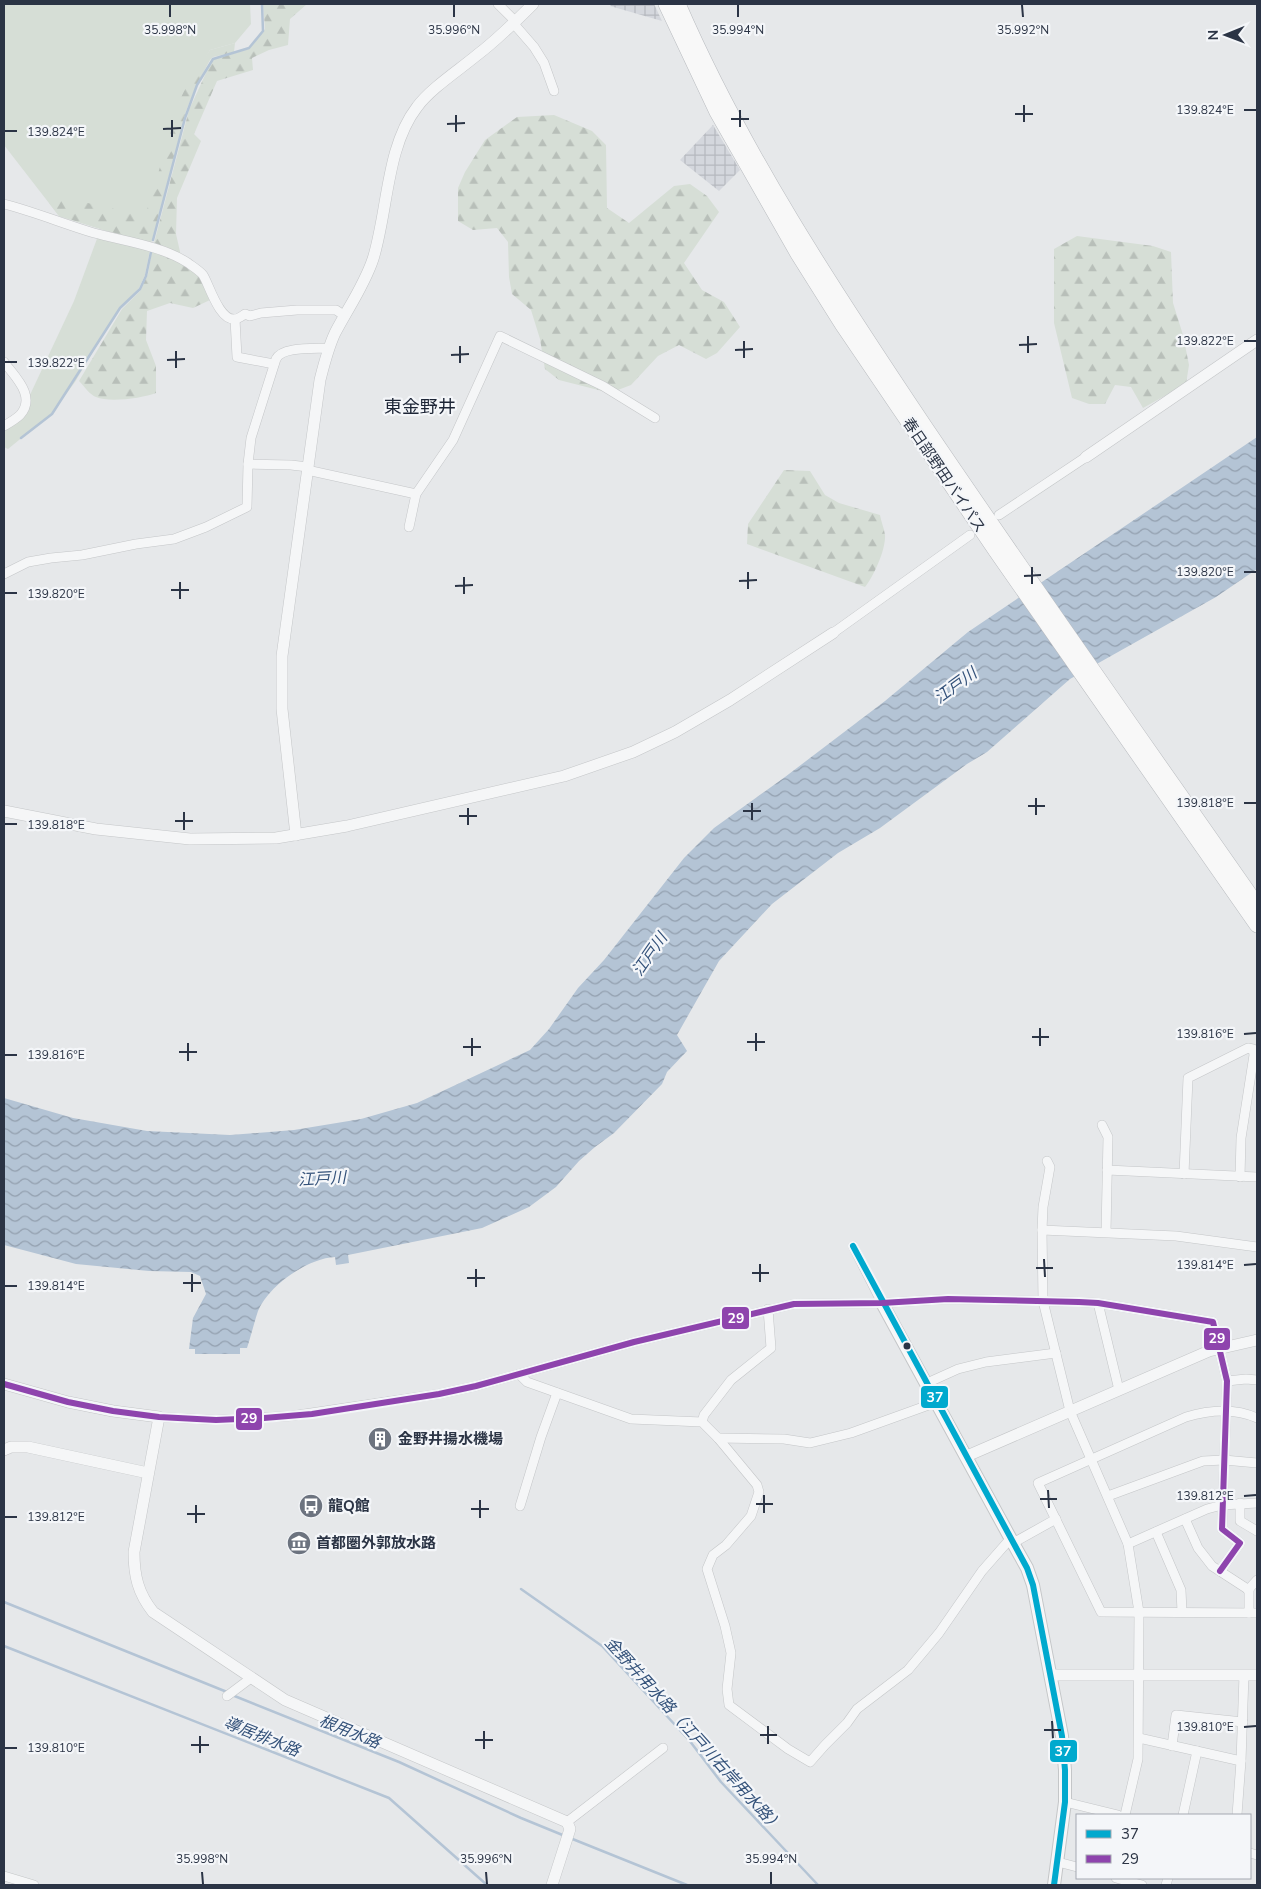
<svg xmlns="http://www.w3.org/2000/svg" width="1261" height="1889" viewBox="0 0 1261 1889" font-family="'Nunito Sans','Noto Sans JP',sans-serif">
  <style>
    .industrial { fill: url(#industrial-grid) }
    .grass { fill: #d6ded6 }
    .forest { fill: url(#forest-firs) }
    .water { fill: url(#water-waves) }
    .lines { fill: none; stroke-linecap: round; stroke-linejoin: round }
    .stream { stroke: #b4c4d5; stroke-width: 2.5 }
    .minor-casing { stroke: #c4c6c8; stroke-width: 10 }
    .tertiary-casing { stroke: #c4c6c8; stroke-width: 12 }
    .secondary-casing { stroke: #c4c6c8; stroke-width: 14 }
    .trunk-casing { stroke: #b8bbbf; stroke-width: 16 }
    .minor { stroke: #f5f6f7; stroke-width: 9 }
    .tertiary { stroke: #f5f6f7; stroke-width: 11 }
    .secondary { stroke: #f8f8f8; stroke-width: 12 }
    .trunk { stroke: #f8f8f8; stroke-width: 15 }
    .bus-1-casing { stroke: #f4f6f9; stroke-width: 10 }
    .bus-2-casing { stroke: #f4f6f9; stroke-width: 10 }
    .bus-1 { stroke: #00a9ce; stroke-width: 6 }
    .bus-2 { stroke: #8e44ad; stroke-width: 6 }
    .ticks { fill: none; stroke: #2b3445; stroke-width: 2 }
    .bus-dot { fill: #2b3445; stroke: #f4f6f9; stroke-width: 2 }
    .labels { text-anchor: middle; stroke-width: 4.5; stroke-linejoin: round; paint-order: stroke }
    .street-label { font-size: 15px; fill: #2b3445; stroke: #f4f6f9 }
    .poi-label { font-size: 15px; font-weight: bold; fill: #2b3445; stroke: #f4f6f9; text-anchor: start }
    .water-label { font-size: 16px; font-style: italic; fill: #34527a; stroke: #f4f6f9 }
    .quarter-label { font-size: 18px; fill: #1d2536; stroke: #f4f6f9 }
    .ticks-label { font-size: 12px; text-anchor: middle; fill: #2b3445; stroke: #f4f6f9; stroke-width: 4.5; stroke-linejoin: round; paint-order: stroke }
    .line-badge { stroke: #f4f6f9; stroke-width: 2 }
    .badge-label { font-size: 14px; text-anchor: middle; font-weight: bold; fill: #fff }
  </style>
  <defs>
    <pattern id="industrial-grid" width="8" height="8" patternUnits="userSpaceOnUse" patternTransform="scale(1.25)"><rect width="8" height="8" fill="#d4d7dd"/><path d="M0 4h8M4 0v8" fill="none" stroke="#b6b9bf"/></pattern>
    <pattern id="forest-firs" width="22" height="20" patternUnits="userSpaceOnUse" patternTransform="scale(1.25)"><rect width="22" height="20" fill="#d6ded6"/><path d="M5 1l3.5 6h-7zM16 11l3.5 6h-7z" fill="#b8bfb9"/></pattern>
    <pattern id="water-waves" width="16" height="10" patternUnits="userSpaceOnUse" patternTransform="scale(1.25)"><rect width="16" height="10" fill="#b4c4d5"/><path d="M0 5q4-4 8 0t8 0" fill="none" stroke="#93a0af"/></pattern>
  </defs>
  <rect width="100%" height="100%" fill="#e6e8ea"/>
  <g class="industrial">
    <path d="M612 4H654L662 21 610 6Z"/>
    <path d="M713 125 740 170 719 191 680 160Z"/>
  </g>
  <g class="grass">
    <path d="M4 4H250L251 24 235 43 210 50 180 101 175 126 138 241 59 216 4 145Z"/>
    <path d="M98 236 150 250 145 275 139 288 117 311 75 382 52 413 8 449 4 447V428L27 408 31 403 29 397 74 301Z"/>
  </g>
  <g class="forest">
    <path d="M263 4H307L290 19 288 45 269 50 252 58 253 70 217 81 194 134 201 141 177 198 176 234 181 256 154 243 189 110 211 62 215 59 249 49 265 29Z"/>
    <path d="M235 43 234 52 213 57 210 60 196 86 186 111 151 244 59 216 49 203 57 196 145 216 171 131 175 126C170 107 199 66 210 50Z"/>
    <path d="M554 115 592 131 606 145 607 208 629 223 674 186 690 184 707 196 719 212 684 263 702 290 724 302 740 327 717 353 706 359 679 345 658 356 631 385 610 393 559 380 545 369 540 339 531 310 512 294 509 277 508 242 497 228 473 230 458 221V188L465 172 485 140 517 117Z"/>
    <path d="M1077 236 1153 246 1171 252 1173 303 1183 335 1189 365 1186 384 1143 408 1131 387 1115 385 1105 404H1089L1072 398 1054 323V249Z"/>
    <path d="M152 251 175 259 200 276 210 300 193 308 170 303 147 311 146 340 156 366V393C143 398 109 403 96 397 90 395 84 386 79 381L122 309 140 291 148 274Z"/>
    <path d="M784 470 810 471 825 495 839 503 880 515C881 521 884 528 885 535 886 549 874 576 865 587L747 544 748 524Z"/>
  </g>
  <path class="water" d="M1257 437V569L1216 597 1070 679 987 752 967 764 880 828 838 853 772 904 719 961 677 1035 687 1051 667 1072 662 1084 614 1133 595 1147 579 1161 556 1187 529 1207 482 1228 348 1255 349 1263 336 1265 335 1257C308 1258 268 1286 258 1311 254 1323 251 1336 247 1348H240V1354H195V1349H189L193 1318 206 1294 200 1276 191 1272 149 1271 76 1264 4 1245V1098L73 1118 147 1131 230 1135 294 1130 361 1119 417 1103 530 1050 549 1029 578 988 604 960 684 858 714 828 785 777 885 701 968 632Z"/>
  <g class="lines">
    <g class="stream">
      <path d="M153 240 185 118 197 85 213 59 249 48 263 31 262 4"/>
      <path d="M21 438 52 414 120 308 140 289 146 276 151 252"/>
      <path d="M521 1589 602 1646 689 1740 721 1782 818 1885"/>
      <path d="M4 1602 227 1692"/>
      <path d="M4 1646 389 1798 487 1885"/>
      <path d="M232 1695 399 1762 521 1818 565 1836"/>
      <path d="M570 1838 687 1885"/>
    </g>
    <g class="minor-casing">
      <g id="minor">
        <path d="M498 4 516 22"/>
        <path d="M514 24 534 47 544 63 554 91"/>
        <path d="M4 204C35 212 64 224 94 233 124 241 162 246 188 263 192 266 200 271 203 275 209 284 219 321 235 319 238 319 242 316 245 314L250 316 261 313 297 310H336L345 316"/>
        <path d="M235 319 237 357 274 364"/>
        <path d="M4 362C14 376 37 396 20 415 16 419 9 423 4 426"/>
        <path d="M248 464 291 465 308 467"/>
        <path d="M307 470 416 494"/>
        <path d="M999 515 1086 457"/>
        <path d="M409 527 416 494 453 440 500 336 603 386 655 418"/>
        <path d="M4 574 28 562 51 558 82 555 136 544 174 539 206 527 247 507 248 464 251 438 276 359C282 346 315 349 329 348"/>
        <path d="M833 633 970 535"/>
        <path d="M1102 1125 1108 1137 1106 1232"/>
        <path d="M1047 1161 1050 1167 1043 1207 1042 1230 1043 1301 1070 1411 1128 1544 1139 1612 1138 1759 1125 1815"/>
        <path d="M1107 1170 1257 1177"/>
        <path d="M1184 1174 1188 1078 1248 1048 1253 1049 1254 1055 1241 1138 1240 1177"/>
        <path d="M1042 1230 1176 1236 1257 1247"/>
        <path d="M853 1246 882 1303"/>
        <path d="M1098 1303 1119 1390"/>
        <path d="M519 1374 527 1382 631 1419 702 1422 718 1438 757 1485 759 1492 751 1516 726 1545 713 1555 707 1569 725 1626 731 1653 727 1689 729 1705 788 1749 810 1762 825 1745 847 1723 857 1709 908 1670 939 1633 982 1571 1011 1538"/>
        <path d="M1227 1381 1246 1379 1257 1380"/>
        <path d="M927 1383 958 1369 986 1362 1056 1353"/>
        <path d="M159 1417 216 1420 291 1416 439 1394 476 1386 634 1342 794 1304 882 1303 948 1299 1079 1302 1098 1303 1213 1322 1227 1381 1222 1529 1240 1543 1220 1571"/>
        <path d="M1257 1418C1235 1408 1209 1410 1186 1417L1038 1483 1101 1612 1257 1613"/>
        <path d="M702 1422 704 1415 731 1380 771 1348 768 1309"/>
        <path d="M718 1438 784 1439 810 1443 851 1433 937 1402"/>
        <path d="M1108 1496 1203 1461 1224 1460 1257 1463"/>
        <path d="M1240 1503V1521L1257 1531"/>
        <path d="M520 1506 541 1437 557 1393"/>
        <path d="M1185 1519 1198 1548 1212 1566 1249 1590V1613"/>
        <path d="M1156 1532 1181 1590 1182 1612"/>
        <path d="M1013 1543 1056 1519"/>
        <path d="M1128 1544 1207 1509 1222 1505 1257 1503"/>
        <path d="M1248 1590 1257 1580"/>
        <path d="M227 1696 251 1678"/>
        <path d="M1139 1738 1241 1761"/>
        <path d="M1172 1746 1176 1715 1243 1722"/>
        <path d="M1065 1802 1118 1815"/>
        <path d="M1183 1815 1197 1751"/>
        <path d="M1237 1815 1241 1761 1244 1675"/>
        <path d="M567 1822 663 1748"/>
        <path d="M1250 1853 1257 1855"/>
        <path d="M1058 1862 1077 1867"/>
        <path d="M4 1876 34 1885"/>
        <path d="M1116 1878 1142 1885"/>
        <path d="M1166 1885 1168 1878"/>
      </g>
    </g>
    <g class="tertiary-casing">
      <g id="tertiary">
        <path d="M1086 457 1257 340"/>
        <path d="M4 811 96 829 190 839 276 838 347 826 564 776 633 752 675 732 730 700 833 633"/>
        <path d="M296 835 282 709V656L320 380C324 364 328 348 335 333 348 308 364 286 373 259 388 211 386 147 417 107 430 89 459 70 477 55 497 40 515 22 533 4"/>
        <path d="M4 1384 68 1402 113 1411 159 1417 134 1552C134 1576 138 1593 153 1612L285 1700 567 1822 570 1829 552 1885"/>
        <path d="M4 1450 11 1447H28L148 1473"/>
        <path d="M967 1456 1209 1351 1257 1340"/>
        <path d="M1051 1675H1257"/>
      </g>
    </g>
    <g class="secondary-casing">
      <path id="secondary" d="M882 1303 1013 1543 1027 1568 1033 1585 1062 1736 1065 1770V1802L1054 1885"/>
    </g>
    <g class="trunk-casing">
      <g id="trunk">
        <path d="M666 4 717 112 798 254 842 324 996 551 1257 925"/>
        <path d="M678 4C743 154 834 291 925 427 1034 588 1146 746 1257 905"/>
      </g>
    </g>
    <use href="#minor" class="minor"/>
    <use href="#tertiary" class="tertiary"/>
    <use href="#secondary" class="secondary"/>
    <use href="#trunk" class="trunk"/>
    <g class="bus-1-casing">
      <path id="bus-1" d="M853 1246 1027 1568 1033 1585 1062 1736 1065 1770V1802L1054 1885"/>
    </g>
    <g class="bus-2-casing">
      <path id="bus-2" d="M4 1384 68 1402 113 1411 159 1417 216 1420 264 1418 312 1414 439 1394 476 1386 634 1342 794 1304 882 1303 948 1299 1079 1302 1098 1303 1213 1322 1227 1381 1222 1529 1240 1543 1220 1571"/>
    </g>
    <use href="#bus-1" class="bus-1"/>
    <use href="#bus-2" class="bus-2"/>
  </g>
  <path class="ticks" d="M170 5V17M454 5V17M738 5V17M1022 5 1023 17M1024 105V122M740 110V127M1244 110H1256M1015 114H1033M456 115V132M731 119H749M172 120V137M447 124 465 123M163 129 181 128M5 131H17M1028 336V353M744 341V358M1244 341H1256M1019 345 1037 344M460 346V363M735 350 753 349M176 351V368M451 355 469 354M167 360 185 359M5 362H17M1032 567V584M748 572V589M1244 572H1256M1024 576 1041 575M464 577V594M739 581 757 580M180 582V599M455 586 473 585M171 590H189M5 593H17M1036 798V815M752 803V820M1244 803H1256M1028 806H1045M468 808V825M743 811H761M184 812V830M459 816H477M175 821H193M5 824H17M1040 1028V1046M756 1033V1051M1244 1034 1256 1033M1032 1037H1049M472 1038V1056M747 1042H765M188 1043V1061M463 1047H481M179 1052H197M5 1055H17M1044 1259 1045 1277M760 1264V1282M1244 1265 1256 1264M1036 1268H1053M476 1269V1287M752 1273H769M192 1274V1292M467 1278H485M183 1283H201M5 1286H17M1048 1490 1049 1508M764 1495V1513M1244 1496 1256 1495M1040 1499H1057M480 1500V1518M756 1504H773M196 1505V1523M471 1509H489M187 1514H205M5 1517H17M1052 1721 1053 1739M768 1726V1744M1244 1727 1256 1726M1044 1730H1061M484 1731V1749M760 1735H777M200 1736V1753M475 1740H493M191 1745H209M5 1748H17M202 1872 203 1884M486 1872 487 1884M771 1872V1884"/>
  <defs>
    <g id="building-disc" transform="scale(1.25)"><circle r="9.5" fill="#6c737f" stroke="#f4f6f9"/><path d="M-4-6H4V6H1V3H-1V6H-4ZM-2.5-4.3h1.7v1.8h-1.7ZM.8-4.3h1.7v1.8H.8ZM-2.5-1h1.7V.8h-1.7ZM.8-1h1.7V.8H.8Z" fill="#fff"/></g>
    <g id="bus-disc" transform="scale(1.25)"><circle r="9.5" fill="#6c737f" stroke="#f4f6f9"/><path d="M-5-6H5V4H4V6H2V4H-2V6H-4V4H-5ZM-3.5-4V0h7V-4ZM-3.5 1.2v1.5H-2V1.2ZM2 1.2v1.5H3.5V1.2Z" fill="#fff"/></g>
    <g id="museum-disc" transform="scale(1.25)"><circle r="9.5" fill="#6c737f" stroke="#f4f6f9"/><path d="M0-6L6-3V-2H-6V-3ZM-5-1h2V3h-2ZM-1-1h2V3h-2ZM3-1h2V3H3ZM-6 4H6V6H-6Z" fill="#fff"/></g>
  </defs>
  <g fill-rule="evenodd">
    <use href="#building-disc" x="380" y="1439"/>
    <use href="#bus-disc" x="311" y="1506"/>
    <use href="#museum-disc" x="299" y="1543"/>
  </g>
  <circle class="bus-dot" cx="907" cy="1346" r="4.5"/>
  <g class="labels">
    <g class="street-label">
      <text transform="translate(944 475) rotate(56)" y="5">春日部野田バイパス</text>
    </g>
    <g class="poi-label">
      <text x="398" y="1444">金野井揚水機場</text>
      <text x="328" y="1511">龍Q館</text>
      <text x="316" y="1548">首都圏外郭放水路</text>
    </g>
    <g class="water-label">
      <text transform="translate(955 685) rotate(-36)" y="6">江戸川</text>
      <text transform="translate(649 954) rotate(-55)" y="6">江戸川</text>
      <text transform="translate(322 1178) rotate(-3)" y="6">江戸川</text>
      <text transform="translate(350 1731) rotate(22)" y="6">根用水路</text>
      <text transform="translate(694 1734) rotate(48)" y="6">金野井用水路（江戸川右岸用水路）</text>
      <text transform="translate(262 1736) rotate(22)" y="6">導居排水路</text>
    </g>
    <g class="quarter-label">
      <text x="420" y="413">東金野井</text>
    </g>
  </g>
  <g class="ticks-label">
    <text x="170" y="34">35.998°N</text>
    <text x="454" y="34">35.996°N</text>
    <text x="738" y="34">35.994°N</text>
    <text x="1023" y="34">35.992°N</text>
    <text x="1205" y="114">139.824°E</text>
    <text x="56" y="136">139.824°E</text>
    <text x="1205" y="345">139.822°E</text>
    <text x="56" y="367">139.822°E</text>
    <text x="1205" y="576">139.820°E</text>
    <text x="56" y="598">139.820°E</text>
    <text x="1205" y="807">139.818°E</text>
    <text x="56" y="829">139.818°E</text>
    <text x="1205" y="1038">139.816°E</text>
    <text x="56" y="1059">139.816°E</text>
    <text x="1205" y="1269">139.814°E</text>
    <text x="56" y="1290">139.814°E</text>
    <text x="1205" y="1500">139.812°E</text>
    <text x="56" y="1521">139.812°E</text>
    <text x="1205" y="1731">139.810°E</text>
    <text x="56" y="1752">139.810°E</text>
    <text x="202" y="1863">35.998°N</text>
    <text x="486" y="1863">35.996°N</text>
    <text x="771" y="1863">35.994°N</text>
  </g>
  <g class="line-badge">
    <rect x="721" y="1306" width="29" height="24" rx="5" fill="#8e44ad"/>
    <rect x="1203" y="1327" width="28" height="24" rx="5" fill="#8e44ad"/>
    <rect x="920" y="1385" width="29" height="24" rx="5" fill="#00a9ce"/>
    <rect x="235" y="1407" width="28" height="24" rx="5" fill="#8e44ad"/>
    <rect x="1049" y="1739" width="29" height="24" rx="5" fill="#00a9ce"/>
  </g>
  <g class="badge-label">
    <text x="736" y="1323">29</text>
    <text x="1217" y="1343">29</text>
    <text x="935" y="1402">37</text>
    <text x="249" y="1423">29</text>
    <text x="1063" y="1756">37</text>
  </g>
  <rect width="1261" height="1889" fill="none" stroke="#2b3445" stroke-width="10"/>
  <rect x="1076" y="1814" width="175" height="65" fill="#f4f6f9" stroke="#a4a8b1"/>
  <rect x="1086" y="1830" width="25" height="8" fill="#00a9ce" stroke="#a4a8b1"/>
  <text x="1121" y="1839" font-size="15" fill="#2b3445">37</text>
  <rect x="1086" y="1855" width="25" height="8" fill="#8e44ad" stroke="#a4a8b1"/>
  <text x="1121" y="1864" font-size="15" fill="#2b3445">29</text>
  <g transform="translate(1226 35) rotate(269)" stroke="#f4f6f9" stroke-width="4" paint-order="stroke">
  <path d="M0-4L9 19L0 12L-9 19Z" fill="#2b3445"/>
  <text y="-8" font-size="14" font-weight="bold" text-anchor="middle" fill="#2b3445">N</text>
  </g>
</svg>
